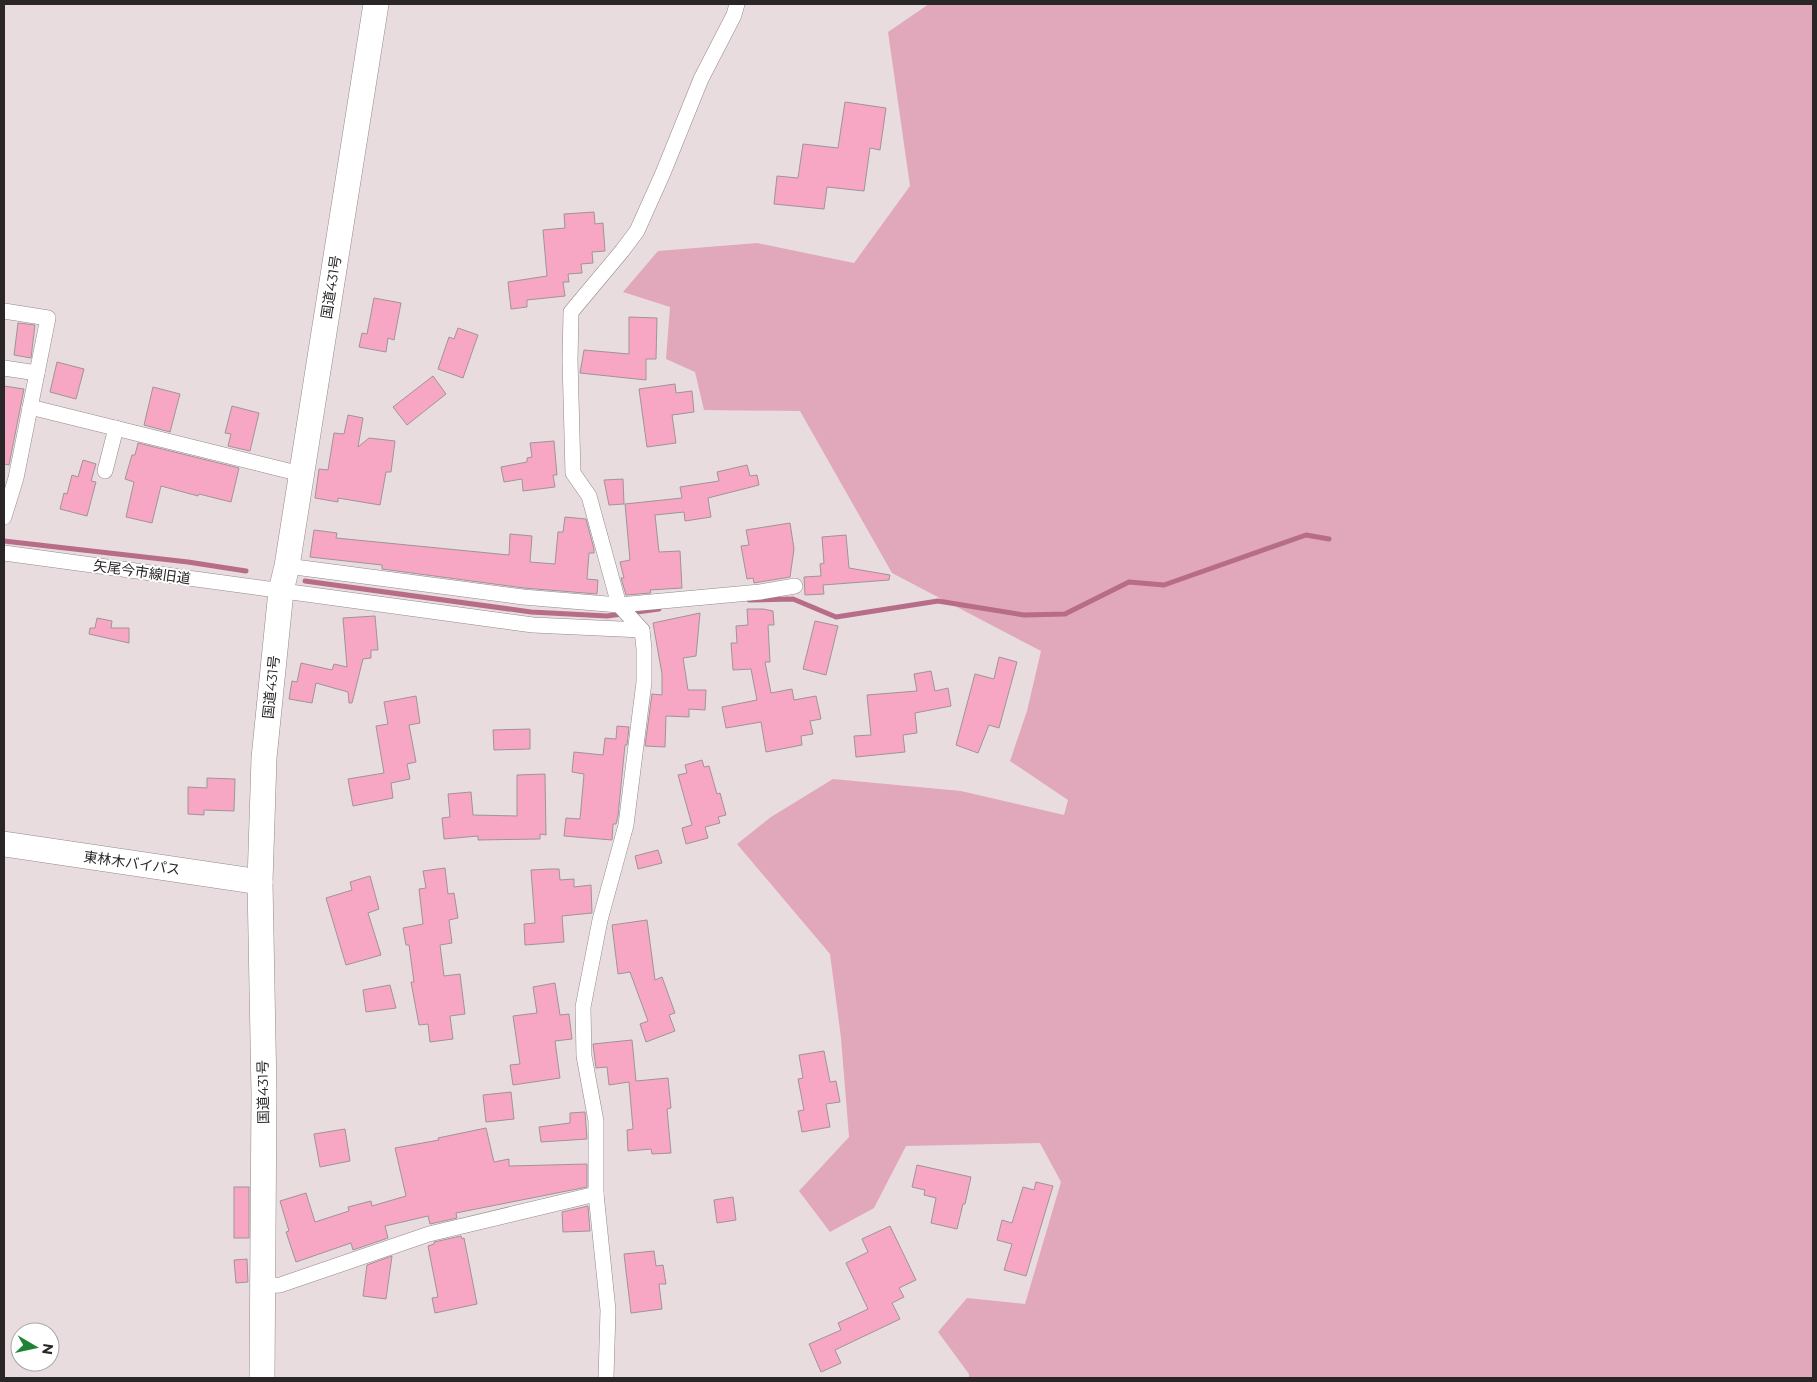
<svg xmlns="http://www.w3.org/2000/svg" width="1817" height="1382" viewBox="0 0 1817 1382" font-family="Montserrat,'Noto Sans JP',sans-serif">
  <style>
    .green { fill: #e1a8bb }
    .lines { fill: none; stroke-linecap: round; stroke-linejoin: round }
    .stream { stroke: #b76c87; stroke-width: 5 }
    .building { fill: #f7a7c3; stroke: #9f9497 }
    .minor-casing { stroke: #93888b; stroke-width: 16 }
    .trunk-casing { stroke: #93888b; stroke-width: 26 }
    .minor { stroke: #fff; stroke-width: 15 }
    .trunk { stroke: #fff; stroke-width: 25 }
    .labels { text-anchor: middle; stroke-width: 4; stroke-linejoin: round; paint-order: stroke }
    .street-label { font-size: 14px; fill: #2a2627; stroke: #fff }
  </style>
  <rect width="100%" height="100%" fill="#e8dcdf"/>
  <path class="green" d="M929 4H1813V1378H969V1374L938 1332 967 1298 1025 1304 1061 1182 1040 1143 906 1146 874 1208 830 1232 799 1191 849 1137 841 1038 830 954 737 844 771 817 833 779 961 791 1064 815 1068 800 1010 761 1027 711 1041 651 892 573 800 411 704 410 695 372 666 359 670 307 623 292 658 251 757 243 854 263 910 186 888 32Z"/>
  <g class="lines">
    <g class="stream">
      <path d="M4 541 188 562 246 571"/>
      <path d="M305 581 531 612 607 616 659 609"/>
      <path d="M749 600 793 599 836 617 938 601 1024 615 1065 614 1129 582 1164 585 1306 535 1329 539"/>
    </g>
  </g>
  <g class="building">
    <path d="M845 102 886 108 880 150 870 148 864 191 827 187 824 209 774 204 777 176 798 178 803 144 838 148Z"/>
    <path d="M594 212 595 224 603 223 605 251 592 252 593 263 581 264 582 273 568 274 569 282H563L565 296 527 300V307L511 309 508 282 547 276 543 230 565 228 564 214Z"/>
    <path d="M374 298 401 303 394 340 388 338 386 352 359 347 362 333 367 334Z"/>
    <path d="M629 317 657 318 656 359H646V380L580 373 584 350 629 354Z"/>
    <path d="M18 323 35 325 31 358 14 355Z"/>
    <path d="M458 328 478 335 463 378 438 369 449 337 454 339Z"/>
    <path d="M57 362 84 369 76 399 50 392Z"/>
    <path d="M433 376 446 394 407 425 393 407Z"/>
    <path d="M675 384 676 393 692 391 694 412 672 415 676 443 647 447 639 389Z"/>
    <path d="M4 386 24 389 9 465 4 464Z"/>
    <path d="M153 387 180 394 170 432 144 425Z"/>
    <path d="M232 406 259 413 250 451 228 446 231 434 225 433Z"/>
    <path d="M348 415 363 418 358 447 369 438 395 441 391 472H386L380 505 338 498V502L315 498 319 469 328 470 334 433 344 434Z"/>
    <path d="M554 441 557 475H553L555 487 523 491 522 479 504 482 501 467 527 462V458L532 457 530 443Z"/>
    <path d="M138 443 239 468 231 502 199 494 198 496 161 486 152 523 126 517 134 482 125 479 132 455H135Z"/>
    <path d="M83 460 96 464 91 481 96 482 87 516 60 509 64 493 67 494 72 475 78 477Z"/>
    <path d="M747 465 750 476 757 475 759 485 708 498 711 517 685 521 684 512 655 515 659 552 680 551 682 588 650 590 651 593 626 595 621 578H624L620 562 630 560 625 504 682 498 680 487 719 481 717 472Z"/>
    <path d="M623 479 624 504 609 505 604 480Z"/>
    <path d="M565 517 586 519 594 549V553H589L587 579 598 580 597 594 524 588 382 569V565L310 557 314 530 337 533 336 538 509 555 510 534 532 536 530 562 555 564 558 532H563Z"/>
    <path d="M790 523 794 549 790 577 754 583 753 578 747 579 741 546 749 545 746 530Z"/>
    <path d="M846 535 849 568 890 575 889 580 823 585 824 594 805 595 804 577 821 576 820 564 824 563 822 537Z"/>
    <path d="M747 609H763L773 611 774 625H768L770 662H765L771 693 792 689 794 700 816 696 821 719 810 721 813 734 801 736 802 745 766 752 761 722 726 728 722 707 757 700 751 669 733 670 731 643H737L736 626 748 625Z"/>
    <path d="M700 613 696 656 683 658 688 690H706L705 710 689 709V717L666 716 665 747 645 746 652 694 662 695V674L653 623Z"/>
    <path d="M375 616 378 650H371V658L363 659 352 703H349L348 692 316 683 312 703 289 699 292 681 297 682 301 663 332 670 334 664 347 667 343 618Z"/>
    <path d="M97 618 112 621 111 628H129V643L89 634 90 628H95Z"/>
    <path d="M815 621 838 626 826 675 803 669Z"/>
    <path d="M999 657 1017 662 999 728 989 725 978 753 956 745 975 674 994 679Z"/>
    <path d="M931 671 935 691 948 688 951 706 915 713 917 733 903 735 905 752 856 757 854 736 871 735 867 695 917 691 914 674Z"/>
    <path d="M416 696 420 723 409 725 416 762 407 764 410 779 391 783 393 798 353 806 348 779 384 773 376 726 388 724 384 702Z"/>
    <path d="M617 726 629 727 627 745H625L618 816 616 824H613L612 840 564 836 566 818 580 819 584 774 572 772 574 752 603 755 605 738 616 739Z"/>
    <path d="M530 729V749L494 750 493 730Z"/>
    <path d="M702 760 704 767 709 766 717 794 720 793 726 815 718 817 720 823 705 827 708 838 686 844 682 828 692 825 678 775 687 773 685 765Z"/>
    <path d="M545 774 546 835 540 834V839L478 840V836L444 839 442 818 450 817 448 794 471 792 473 815 517 816V775Z"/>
    <path d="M207 778 235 779 234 811 204 810V815L188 814V787L207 788Z"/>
    <path d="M658 850 662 863 638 869 635 856Z"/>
    <path d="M445 868 448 894 454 893 458 918 449 920 452 943 440 945 444 976 460 974 465 1014 450 1016 453 1039 430 1042 428 1024 419 1025 411 982H414L409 945H406L403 928 423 924 419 889 426 888 423 871Z"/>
    <path d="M550 869H559L560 880 574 879V887L591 885 592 913 562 916 564 942 525 945 524 924 535 923 531 870Z"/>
    <path d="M370 876 379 909 368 913 381 955 346 965 326 898 352 890 350 882Z"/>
    <path d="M647 920 655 980 662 977 675 1013 669 1015 675 1031 646 1042 640 1024 648 1021 630 972 618 974 612 925Z"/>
    <path d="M555 983 560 1015 569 1014 572 1039 555 1041 560 1078 513 1085 510 1065 520 1064 513 1016 537 1013 533 987Z"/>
    <path d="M390 985 396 1008 366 1012 363 990Z"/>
    <path d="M632 1040 636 1081 668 1078 671 1108 667 1109 671 1153 652 1154 651 1149 628 1151 627 1130 633 1129 629 1082 609 1085 607 1067 596 1068 593 1044Z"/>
    <path d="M824 1051 830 1082 836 1081 840 1102 826 1104 830 1127 802 1132 798 1111 804 1110 798 1079 803 1078 799 1055Z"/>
    <path d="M511 1092 514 1119 486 1122 483 1095Z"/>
    <path d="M585 1112 587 1139 541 1142 539 1127 570 1123V1113Z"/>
    <path d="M486 1128 494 1162 509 1159V1166L587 1164V1187L456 1213 457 1218 430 1224 428 1216 385 1226 388 1238 353 1250 351 1243 296 1262 286 1232 289 1231 280 1201 306 1193 315 1222 349 1211 348 1207 371 1201 372 1206 406 1196 395 1148 439 1140 438 1138Z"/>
    <path d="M345 1129 350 1161 320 1167 314 1134Z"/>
    <path d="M917 1165 971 1177 965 1204H963L957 1229 931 1223 936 1198 924 1195 925 1190 912 1187Z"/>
    <path d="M1036 1182 1053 1186 1026 1276 1004 1270 1012 1244 997 1240 1002 1220 1012 1223 1023 1187 1034 1190Z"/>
    <rect x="234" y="1187" width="15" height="51"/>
    <path d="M733 1197 736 1220 717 1223 714 1200Z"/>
    <path d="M588 1206 590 1231 563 1232 562 1212Z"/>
    <path d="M890 1226 916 1280 899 1288 904 1297 892 1303 900 1319 835 1350 841 1363 821 1372 809 1344 841 1330 838 1323 868 1309 846 1263 868 1252 862 1239Z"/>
    <path d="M461 1236 462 1239 464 1238 477 1304 435 1313 432 1298 438 1297 428 1246 434 1244V1242Z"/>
    <path d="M654 1251 656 1266 663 1265 666 1284H659L662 1309 631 1313 624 1254Z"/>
    <path d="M392 1256 386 1299 363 1296 367 1265Z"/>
    <path d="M247 1259 248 1282 236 1283 234 1260Z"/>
  </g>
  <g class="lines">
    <g class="minor-casing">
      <g id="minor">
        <path d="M4 311 48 318 16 478 4 517"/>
        <path d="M4 368 37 373"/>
        <path d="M30 407 301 474"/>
        <path d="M105 471 116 428"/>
        <path d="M4 553 533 625 642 630"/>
        <path d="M287 566 523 597 619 605 760 592 795 586"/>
        <path d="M264 1286 280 1285 429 1234 596 1194"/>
        <path d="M606 1378 608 1310 596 1194V1121L584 1056 583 1007 600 920 626 825 644 682V649L642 630 619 605 589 496 573 473 570 360 571 312 622 251 637 231 663 173 701 79 734 15 737 4"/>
      </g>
    </g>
    <g class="trunk-casing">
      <g id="trunk">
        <path d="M4 844 260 882"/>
        <path d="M262 1378 264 1093 260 882 264 758 281 591 287 566 376 4"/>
      </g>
    </g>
    <use href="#minor" class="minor"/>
    <use href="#trunk" class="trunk"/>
  </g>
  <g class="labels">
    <g class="street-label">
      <text transform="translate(331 287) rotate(-81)" y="5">国道431号</text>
      <text transform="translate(142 572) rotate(8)" y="5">矢尾今市線旧道</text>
      <text transform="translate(271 687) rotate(-84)" y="5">国道431号</text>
      <text transform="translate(132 863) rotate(8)" y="5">東林木バイパス</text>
      <text transform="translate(263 1092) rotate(-91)" y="5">国道431号</text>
    </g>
  </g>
  <rect width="1817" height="1382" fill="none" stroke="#2a2627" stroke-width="10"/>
  <g transform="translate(35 1347) rotate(99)"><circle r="24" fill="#ffffff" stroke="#aaa8a9"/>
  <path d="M0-4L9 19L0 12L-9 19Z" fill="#1f8337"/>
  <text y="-8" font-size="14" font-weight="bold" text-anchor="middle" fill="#2a2627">N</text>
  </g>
</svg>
